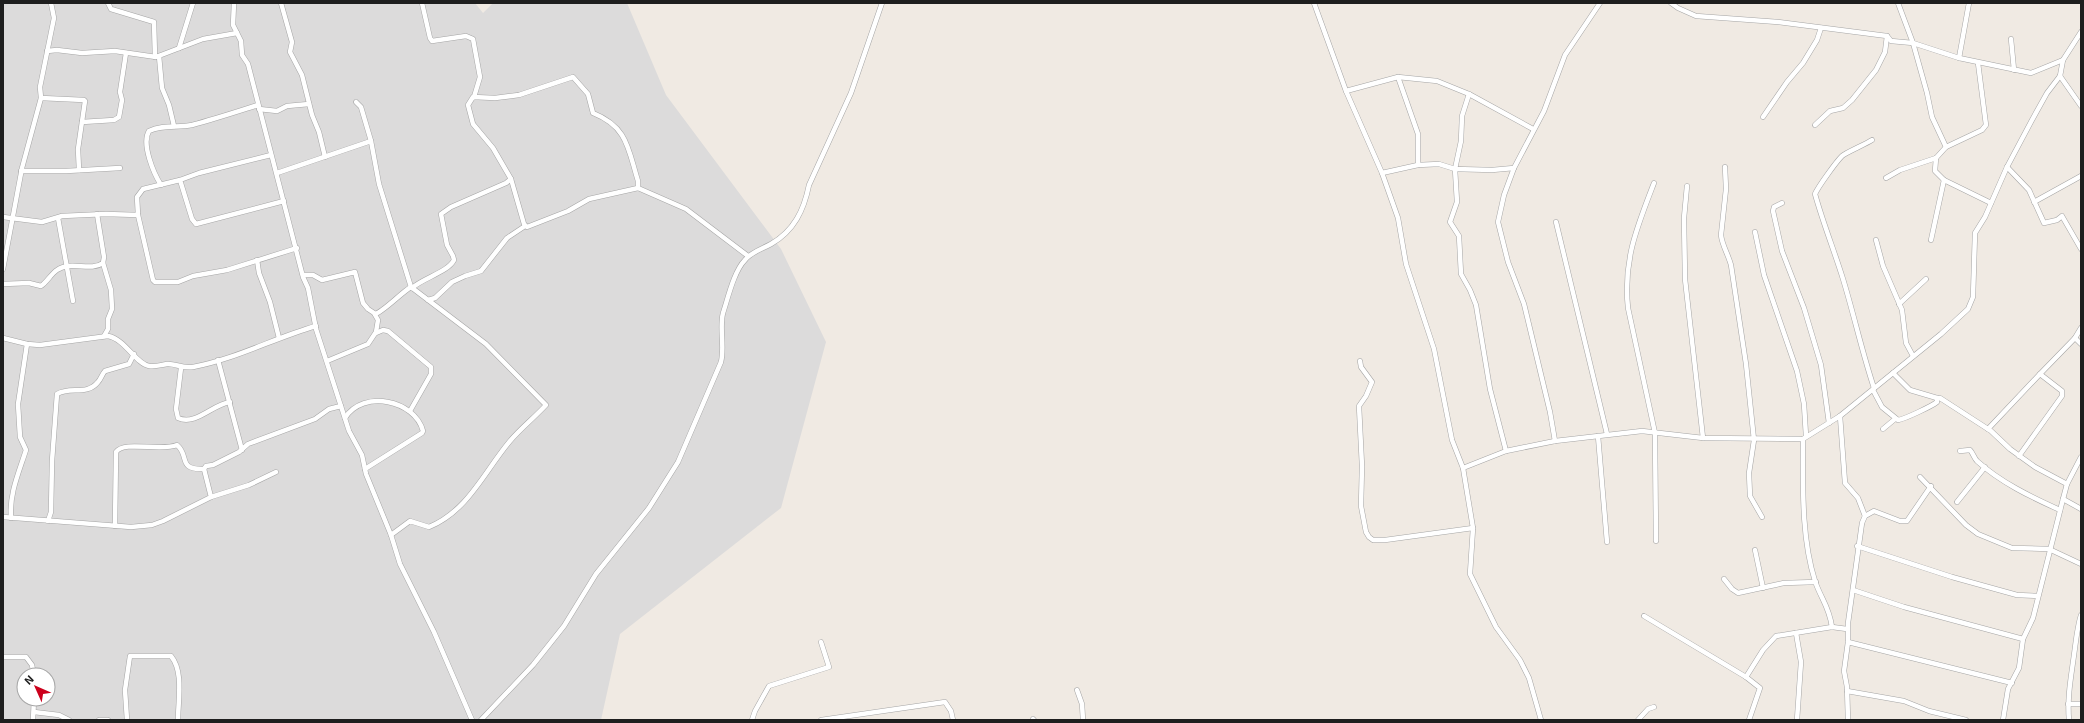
<svg xmlns="http://www.w3.org/2000/svg" width="2084" height="723" viewBox="0 0 2084 723" font-family="'Exo 2',sans-serif">
  <style>
    .residential { fill: #dcdbdb; fill-rule: evenodd }
    .lines { fill: none; stroke-linecap: round; stroke-linejoin: round }
    .minor-casing { stroke: #a5a5a5; stroke-width: 5.5 }
    .minor { stroke: #fff; stroke-width: 4.5 }
  </style>
  <rect width="100%" height="100%" fill="#f0eae3"/>
  <path class="residential" d="M3 3H475L483 13 493 3H627L666 95 781 249 826 342 781 508 620 634 601 720H3ZM24 675H48V699H24Z"/>
  <g class="lines">
    <g class="minor-casing">
      <g id="minor">
        <path d="M108 3 111 9 154 22 155 57"/>
        <path d="M234 3 233 25 241 41 242 55 248 64 303 277 308 288 316 329 349 431 362 455 366 474 391 535 400 564 434 632 472 720"/>
        <path d="M281 3 292 42 290 52 302 75 312 115 319 132 325 157"/>
        <path d="M422 3 430 38 432 41 466 36 473 39 480 77 474 97"/>
        <path d="M1314 3 1346 91 1382 173 1398 218 1406 264 1434 349 1452 440 1463 468 1473 528 1470 574 1496 627 1520 660 1529 678 1541 720"/>
        <path d="M1671 3 1678 8 1696 16 1778 22 1887 36 1891 41 1913 43 1959 58 2031 73 2063 60"/>
        <path d="M1898 3 1913 43 1927 93 1932 117 1946 147"/>
        <path d="M2011 39 2014 70"/>
        <path d="M179 48 193 3"/>
        <path d="M47 51 57 50 82 53 115 51 156 57 203 39 237 33"/>
        <path d="M159 56 162 88 169 105 174 126"/>
        <path d="M1959 58 1969 3"/>
        <path d="M2060 76 2081 106"/>
        <path d="M1398 77 1418 134V165"/>
        <path d="M1346 91 1398 77 1437 81 1469 94 1533 129"/>
        <path d="M1469 94 1462 116 1461 141 1455 169 1457 202 1450 222 1459 236 1461 274 1470 290 1476 305 1490 389 1506 451"/>
        <path d="M41 98 84 100 85 101 78 149 79 170"/>
        <path d="M356 102 361 107 371 141"/>
        <path d="M259 109 277 111 287 106 309 104"/>
        <path d="M1763 117 1787 82 1803 63 1817 40 1821 28"/>
        <path d="M82 122 114 120 119 117 122 100 120 92 126 53"/>
        <path d="M1815 125 1830 111 1843 108 1852 100 1876 70 1885 52 1887 36"/>
        <path d="M1872 140C1866 144 1845 153 1842 156 1836 162 1818 187 1815 194 1823 223 1834 250 1843 279 1854 315 1862 352 1874 388"/>
        <path d="M271 155 199 173 180 180 192 219 196 224 284 201"/>
        <path d="M1936 158 1935 171 1944 180 1991 203"/>
        <path d="M1725 167 1726 189 1721 235C1722 245 1728 254 1731 265L1746 364 1754 440 1749 473 1750 496 1762 517"/>
        <path d="M2007 167 2029 190 2044 223 2057 220 2062 216 2081 249"/>
        <path d="M21 171H66L120 168"/>
        <path d="M277 173 371 141 379 184 411 287 486 344 546 405C535 417 521 428 510 441 484 472 468 511 429 527L410 521 391 535"/>
        <path d="M1382 173 1418 165 1439 164 1455 169 1492 170 1514 168"/>
        <path d="M1886 178 1900 170 1936 158 1946 147 1982 130 1986 125 1978 63"/>
        <path d="M511 179 524 224 527 227 568 211 589 199 638 188"/>
        <path d="M180 180 143 189 137 197 138 215 153 280 155 282H178L193 276 227 270 297 248"/>
        <path d="M1654 183C1637 227 1623 260 1628 308L1655 433 1656 541"/>
        <path d="M161 185C154 174 141 144 149 131 163 124 178 128 192 125 215 119 236 112 258 105"/>
        <path d="M1687 186 1684 218 1685 279 1703 438"/>
        <path d="M2034 202 2081 176"/>
        <path d="M1782 203 1774 207 1773 211 1782 251 1804 308 1821 365 1829 423"/>
        <path d="M3 217 42 222 62 216 106 214 138 215"/>
        <path d="M58 218 73 301"/>
        <path d="M1556 222 1607 434"/>
        <path d="M1755 232 1764 275 1797 371 1804 404 1806 436"/>
        <path d="M1876 240 1883 266 1902 310 1906 343 1913 356"/>
        <path d="M1931 240 1944 180"/>
        <path d="M257 260 259 273 270 302 279 338"/>
        <path d="M103 263 111 290 112 309 108 319V329L104 336"/>
        <path d="M3 269 22 168 41 98 40 87 54 18 51 3"/>
        <path d="M303 275H313L322 280 355 272 363 303 368 309 374 313 378 320 376 332 368 344 327 361"/>
        <path d="M3 284 29 283 41 286C47 282 51 274 57 270 71 260 90 272 103 263L104 257 97 214"/>
        <path d="M412 288C423 278 448 272 454 260L453 256 447 245 441 214 451 207 506 183 511 179 493 148 473 124 468 105 473 97 495 98 519 95 573 77 588 94 593 113C628 127 628 149 638 181V188L686 209 748 256"/>
        <path d="M428 300 435 298 452 282 465 276 481 271 507 238 525 226"/>
        <path d="M1899 304 1926 279"/>
        <path d="M375 314C383 312 402 292 411 287"/>
        <path d="M376 333 383 330 388 331 431 367V374L410 411"/>
        <path d="M3 338 27 344 40 345 108 336C125 339 136 364 149 366 156 367 160 365 167 364 175 363 182 369 193 367 236 359 274 338 316 326"/>
        <path d="M2075 338 2081 344"/>
        <path d="M218 360 242 450"/>
        <path d="M1360 361 1361 367 1372 382 1366 396 1359 406 1362 466 1361 506 1366 532 1369 537 1373 540H1385L1473 528"/>
        <path d="M181 368 176 409 178 418C196 426 213 404 230 402"/>
        <path d="M1893 373 1910 390 1937 398"/>
        <path d="M2040 374 2075 338 2081 328"/>
        <path d="M1873 390 1882 407 1898 420C1905 419 1932 406 1937 402V398H1940L1991 431 2010 449 2035 467 2067 484"/>
        <path d="M1840 416 1845 483 1858 498 1865 516"/>
        <path d="M345 418C363 389 415 400 423 431L422 433 365 469"/>
        <path d="M1883 429 1895 419"/>
        <path d="M1988 429 2040 374 2062 391V396L2019 456"/>
        <path d="M1598 436 1607 542"/>
        <path d="M1803 439C1803 485 1801 537 1815 581 1821 599 1829 606 1832 627"/>
        <path d="M1555 441 1550 412 1524 304 1508 262 1498 222 1504 195 1514 168 1544 111 1565 55 1600 3"/>
        <path d="M1960 451 1970 450C1973 453 1974 458 1977 461 2000 482 2031 497 2060 510"/>
        <path d="M1463 468 1506 451 1555 441 1642 431 1703 438 1803 439 1840 416 1941 334 1968 309 1973 297 1975 233 1985 217 2007 167 2032 120 2047 93 2060 76 2063 60 2081 32"/>
        <path d="M1920 477 1966 525 1978 534 2012 548 2049 549 2081 564"/>
        <path d="M211 497 249 485 276 472"/>
        <path d="M2063 499 2081 509"/>
        <path d="M1957 502 1985 467"/>
        <path d="M3 517 131 527 152 525 163 521 211 497 204 469 206 466 213 465 239 452 248 444 315 419 329 409 341 406"/>
        <path d="M11 518C9 494 19 472 26 450L20 437 18 404 27 344"/>
        <path d="M48 521 51 512 52 461 57 394C70 386 87 396 98 382 101 379 102 374 105 371L129 364 134 354"/>
        <path d="M115 526 116 452C124 440 161 452 177 445 190 456 177 470 204 469"/>
        <path d="M1857 546 1952 577 2017 595 2038 596"/>
        <path d="M1755 550 1763 588"/>
        <path d="M1724 579 1732 589 1738 593 1784 583 1816 582"/>
        <path d="M1853 590 1904 607 2023 639"/>
        <path d="M1644 616 1746 677 1760 688 1749 720"/>
        <path d="M1796 633 1801 662 1797 720"/>
        <path d="M1848 642 2012 683"/>
        <path d="M3 657H26L32 665 34 675"/>
        <path d="M1746 677 1763 650 1776 636 1832 627 1847 629"/>
        <path d="M1077 690 1082 704 1083 720"/>
        <path d="M1847 691 1904 701 1929 711 1966 720"/>
        <path d="M2068 704H2081"/>
        <path d="M34 712 59 715 69 720"/>
        <path d="M1033 719 1034 720"/>
        <path d="M33 720 34 699"/>
        <path d="M99 720H108"/>
        <path d="M127 720 125 690 130 656H171C184 672 178 700 178 720"/>
        <path d="M481 720 533 665 564 626 596 574 649 508 678 462 721 362C725 345 719 329 723 313 728 298 734 271 745 260 751 252 762 249 771 244 794 231 804 210 809 185L851 93 882 3"/>
        <path d="M752 720 755 711 769 686 829 667 821 642"/>
        <path d="M821 720 945 702 951 711 953 720"/>
        <path d="M1638 720 1648 709 1654 707"/>
        <path d="M1848 720 1847 687 1844 671 1848 642V623L1862 523 1865 516 1874 511 1900 521H1907L1931 486"/>
        <path d="M2003 720 2008 689 2019 668 2023 639 2033 618 2063 499 2067 484 2081 457"/>
        <path d="M2069 720C2067 698 2071 677 2074 655 2076 641 2077 628 2081 615"/>
      </g>
    </g>
    <use href="#minor" class="minor"/>
  </g>
  <rect width="2084" height="723" fill="none" stroke="#1e1e1e" stroke-width="8"/>
  <g transform="translate(36 687) rotate(315)"><circle r="19" fill="#ffffff" stroke="#a5a5a5"/>
  <path d="M0-3L7 15L0 10L-7 15Z" fill="#cc001c"/>
  <text y="-6" font-size="11" font-weight="bold" text-anchor="middle" fill="#1e1e1e">N</text>
  </g>
</svg>
